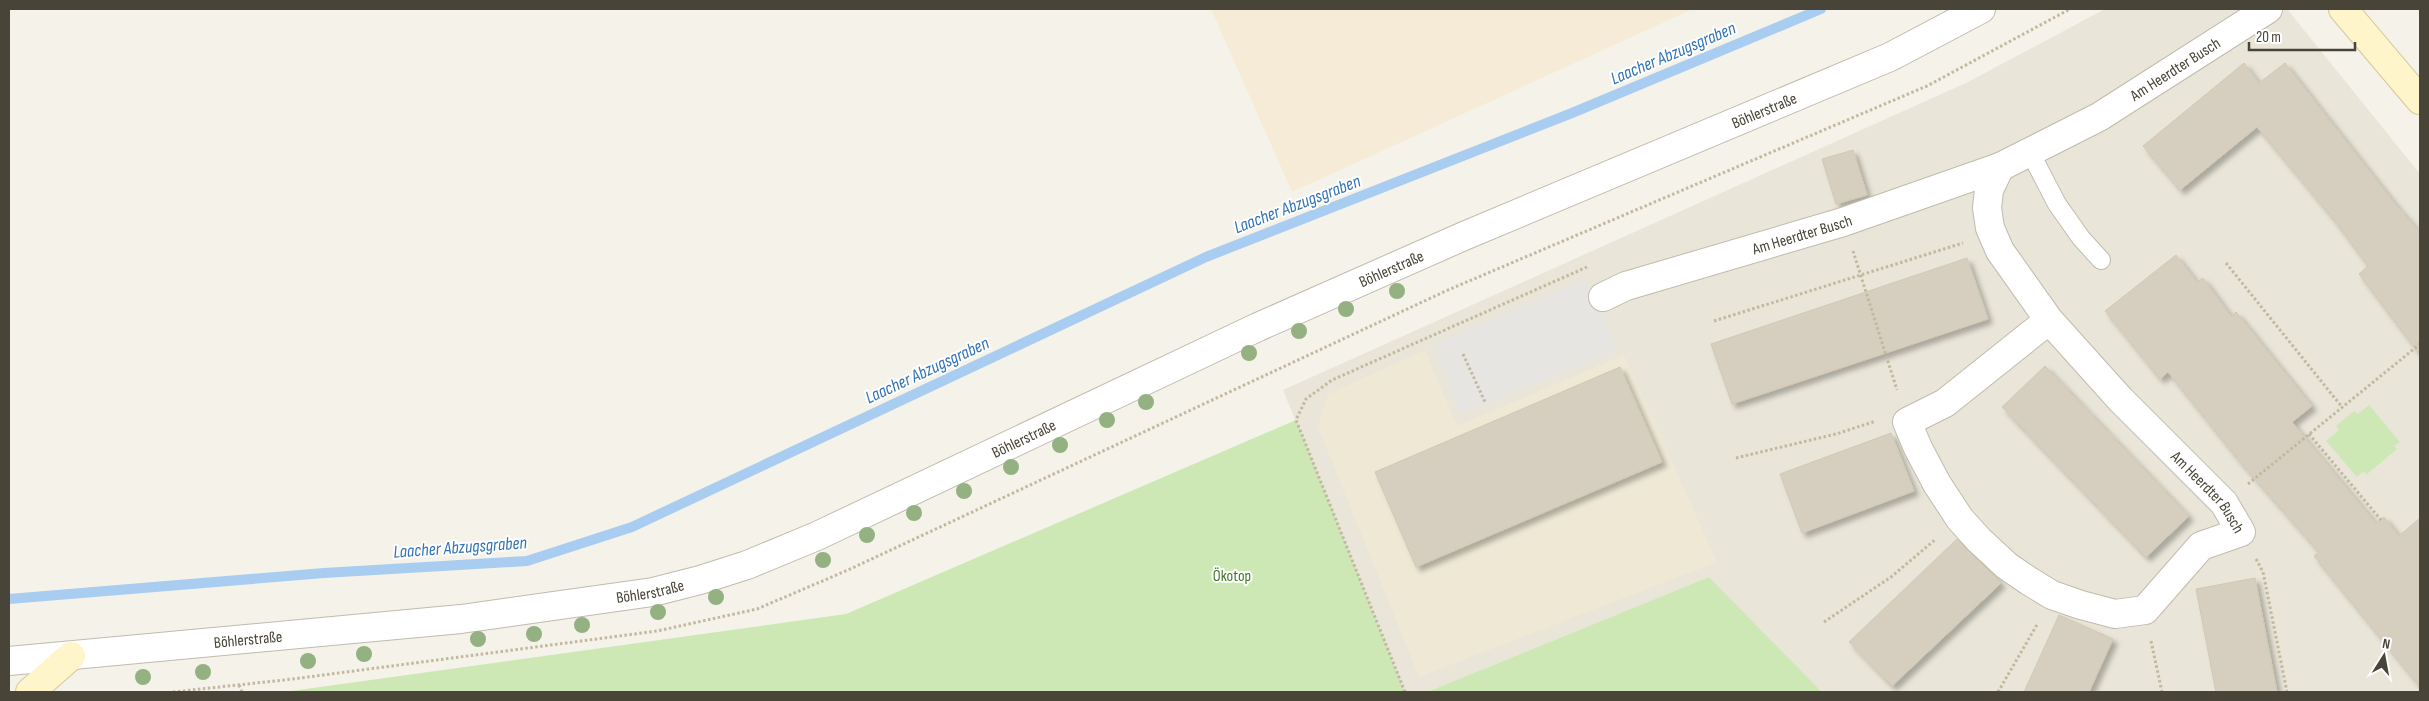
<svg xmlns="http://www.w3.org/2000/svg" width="2429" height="701" viewBox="0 0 2429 701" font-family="'Sofia Sans Condensed',sans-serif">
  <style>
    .residential { fill: #e9e5d8 }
    .commercial { fill: #f6ebd6 }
    .education { fill: #eee8d5 }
    .green { fill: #cde8b4 }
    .parking { fill: #e7e5e2 }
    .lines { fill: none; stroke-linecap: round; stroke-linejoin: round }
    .stream { stroke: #a8cdf0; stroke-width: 10 }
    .building { fill: #d6cfc0; stroke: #d1c8b3; filter: url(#shadow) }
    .service-casing { stroke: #c0bbad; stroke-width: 20 }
    .minor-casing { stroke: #c0bbad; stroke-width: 30 }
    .tertiary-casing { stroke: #c0bbad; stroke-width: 30 }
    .secondary-casing { stroke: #d4c99a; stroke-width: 30 }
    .path { stroke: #c2b89e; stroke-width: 3; stroke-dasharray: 2.5 2.5; stroke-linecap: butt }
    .service { stroke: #fff; stroke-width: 18 }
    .minor { stroke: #fff; stroke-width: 28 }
    .tertiary { stroke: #fff; stroke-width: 28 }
    .secondary { stroke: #fef5cb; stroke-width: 28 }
    .tree { fill: #93b181 }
    .labels { text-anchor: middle; stroke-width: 4; stroke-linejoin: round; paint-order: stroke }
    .street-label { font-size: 16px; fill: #494438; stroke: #fff }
    .park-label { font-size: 16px; fill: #437b2b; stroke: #fff }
    .water-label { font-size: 18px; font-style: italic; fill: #3273b4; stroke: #fff }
  </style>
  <defs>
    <filter id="shadow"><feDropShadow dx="4.5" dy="4.5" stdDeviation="2.5" flood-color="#0004"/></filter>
  </defs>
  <rect width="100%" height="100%" fill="#f5f2ea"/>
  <path class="residential" d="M2105 9H2287L2420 174V692H1822L1709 577 1427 692H1405L1283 390 1968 82Z"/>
  <path class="commercial" d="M1211 9H1693L1292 192Z"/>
  <path class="education" d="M1425 350 1457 426 1624 355 1717 562 1419 677 1318 427 1328 394Z"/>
  <g class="green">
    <path d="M2369 405 2400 442 2394 446 2397 449 2367 474 2363 471 2357 477 2326 441 2339 430 2336 426 2354 411 2358 414Z"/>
    <path d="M1296 420 1405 692H284L846 614Z"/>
    <path d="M1709 577 1822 692H1427Z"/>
  </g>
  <path class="parking" d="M1587 279 1617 351 1460 414 1434 344Z"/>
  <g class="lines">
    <path class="stream" d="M9 599 324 573 527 561 632 527 1206 257 1572 113 1821 9"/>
  </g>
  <g class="building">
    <path d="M2244 63 2259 83 2285 63 2396 205 2420 232V355L2359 274 2368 266 2334 220 2257 127 2180 190 2143 146Z"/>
    <path d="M1853 150 1867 195 1836 204 1822 159Z"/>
    <path d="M2176 255 2197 282 2203 278 2231 316 2236 312 2312 406 2292 422 2376 523 2384 517 2399 536 2420 518V687L2314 556 2319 552 2240 462 2168 372 2160 379 2105 311Z"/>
    <path d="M1967 258 1988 319 1732 404 1711 344Z"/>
    <path d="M2045 366 2189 516 2146 557 2002 407Z"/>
    <path d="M1620 367 1662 462 1416 567 1375 472Z"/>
    <path d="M1891 433 1914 491 1802 533 1780 474Z"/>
    <path d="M1957 539 2001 583 1892 686 1849 642Z"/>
    <path d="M2255 578 2277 692H2216L2196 589Z"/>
    <path d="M2059 615 2113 639 2089 692H2024Z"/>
  </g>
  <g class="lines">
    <g class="service-casing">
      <path id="service" d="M2030 152 2057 204 2081 238 2101 260"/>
    </g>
    <g class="minor-casing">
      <g id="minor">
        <path id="s1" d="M2000 167 1989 190 1987 208 1990 228 2000 251 2049 320 2120 399 2224 503 2241 532 2201 546 2145 610 2115 614 2081 605 2052 595 2029 581 2007 566 1979 540 1960 519 1937 484 1918 448 1907 422 1945 403 2049 320"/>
        <path id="s2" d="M1603 297 1626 286 1843 222 2000 167 2099 117 2268 9"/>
      </g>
    </g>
    <g class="tertiary-casing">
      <g id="tertiary">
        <path id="s3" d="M9 661 461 619 653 592 700 580 747 565 817 536 1258 327 1464 236 1890 57 1981 9"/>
      </g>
    </g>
    <g class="secondary-casing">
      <g id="secondary">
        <path d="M2343 9 2420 100"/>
        <path d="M30 692 71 656"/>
      </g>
    </g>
    <g class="path">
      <path d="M1853 251 1897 390"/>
      <path d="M2226 263 2342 407"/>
      <path d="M1714 321 1963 243"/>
      <path d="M1463 354 1485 402"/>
      <path d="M2309 434 2381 520"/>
      <path d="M1736 458 1836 434 1876 421"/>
      <path d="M2248 484 2420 344"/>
      <path d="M2256 559 2263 572 2287 692"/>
      <path d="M1824 622 1891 577 1936 539"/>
      <path d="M2151 641 2162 692"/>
      <path d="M239 685 242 692"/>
      <path d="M173 692 293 679 657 631 757 609 848 570 1448 290 1927 86 2070 9"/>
      <path d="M1405 692 1296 420 1306 399 1332 380 1587 267"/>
      <path d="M1998 692 2038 623"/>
    </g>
    <use href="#service" class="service"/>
    <use href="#minor" class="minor"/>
    <use href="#tertiary" class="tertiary"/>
    <use href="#secondary" class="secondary"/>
  </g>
  <g class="tree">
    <circle cx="1397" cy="291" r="8"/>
    <circle cx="1346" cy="309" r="8"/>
    <circle cx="1299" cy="331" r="8"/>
    <circle cx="1249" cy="353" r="8"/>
    <circle cx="1146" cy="402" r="8"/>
    <circle cx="1107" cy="420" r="8"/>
    <circle cx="1060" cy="445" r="8"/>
    <circle cx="1011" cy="467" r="8"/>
    <circle cx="964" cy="491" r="8"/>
    <circle cx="914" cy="513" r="8"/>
    <circle cx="867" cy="535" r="8"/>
    <circle cx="823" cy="560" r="8"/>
    <circle cx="716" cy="597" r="8"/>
    <circle cx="658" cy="612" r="8"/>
    <circle cx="582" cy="625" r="8"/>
    <circle cx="534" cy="634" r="8"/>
    <circle cx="478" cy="639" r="8"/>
    <circle cx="364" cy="654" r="8"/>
    <circle cx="308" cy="661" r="8"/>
    <circle cx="203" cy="672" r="8"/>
    <circle cx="143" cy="677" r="8"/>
  </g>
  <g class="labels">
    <g class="street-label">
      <text dy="6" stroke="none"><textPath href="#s2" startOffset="619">Am Heerdter Busch</textPath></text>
      <text dy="6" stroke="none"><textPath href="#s3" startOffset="1860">Böhlerstraße</textPath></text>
      <text dy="6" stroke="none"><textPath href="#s2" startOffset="209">Am Heerdter Busch</textPath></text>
      <text dy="6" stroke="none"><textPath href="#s3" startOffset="1455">Böhlerstraße</textPath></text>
      <text dy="6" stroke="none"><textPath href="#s3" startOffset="1050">Böhlerstraße</textPath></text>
      <text dy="6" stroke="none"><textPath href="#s1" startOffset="408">Am Heerdter Busch</textPath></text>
      <text dy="6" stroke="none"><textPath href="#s3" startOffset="645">Böhlerstraße</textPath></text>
      <text dy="6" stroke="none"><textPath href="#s3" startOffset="240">Böhlerstraße</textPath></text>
    </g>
    <g class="park-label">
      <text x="1232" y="581">Ökotop</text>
    </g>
    <g class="water-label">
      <text transform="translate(1673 53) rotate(-23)" y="6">Laacher Abzugsgraben</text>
      <text transform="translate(1297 204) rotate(-21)" y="6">Laacher Abzugsgraben</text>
      <text transform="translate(927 370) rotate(-25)" y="6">Laacher Abzugsgraben</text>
      <text transform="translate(460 547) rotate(-4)" y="6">Laacher Abzugsgraben</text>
    </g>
  </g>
  <rect width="2429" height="701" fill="none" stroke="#494438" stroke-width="20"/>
  <g transform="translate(2384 656) rotate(11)" stroke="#ffffff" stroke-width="4" paint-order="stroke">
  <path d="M0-4L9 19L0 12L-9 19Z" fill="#494438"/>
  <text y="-8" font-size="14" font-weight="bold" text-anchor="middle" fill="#494438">N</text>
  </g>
  <path d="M2249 42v8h106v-8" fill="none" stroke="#494438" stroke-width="2.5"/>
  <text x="2256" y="42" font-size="15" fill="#494438" stroke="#ffffff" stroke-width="4" paint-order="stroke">20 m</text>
</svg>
